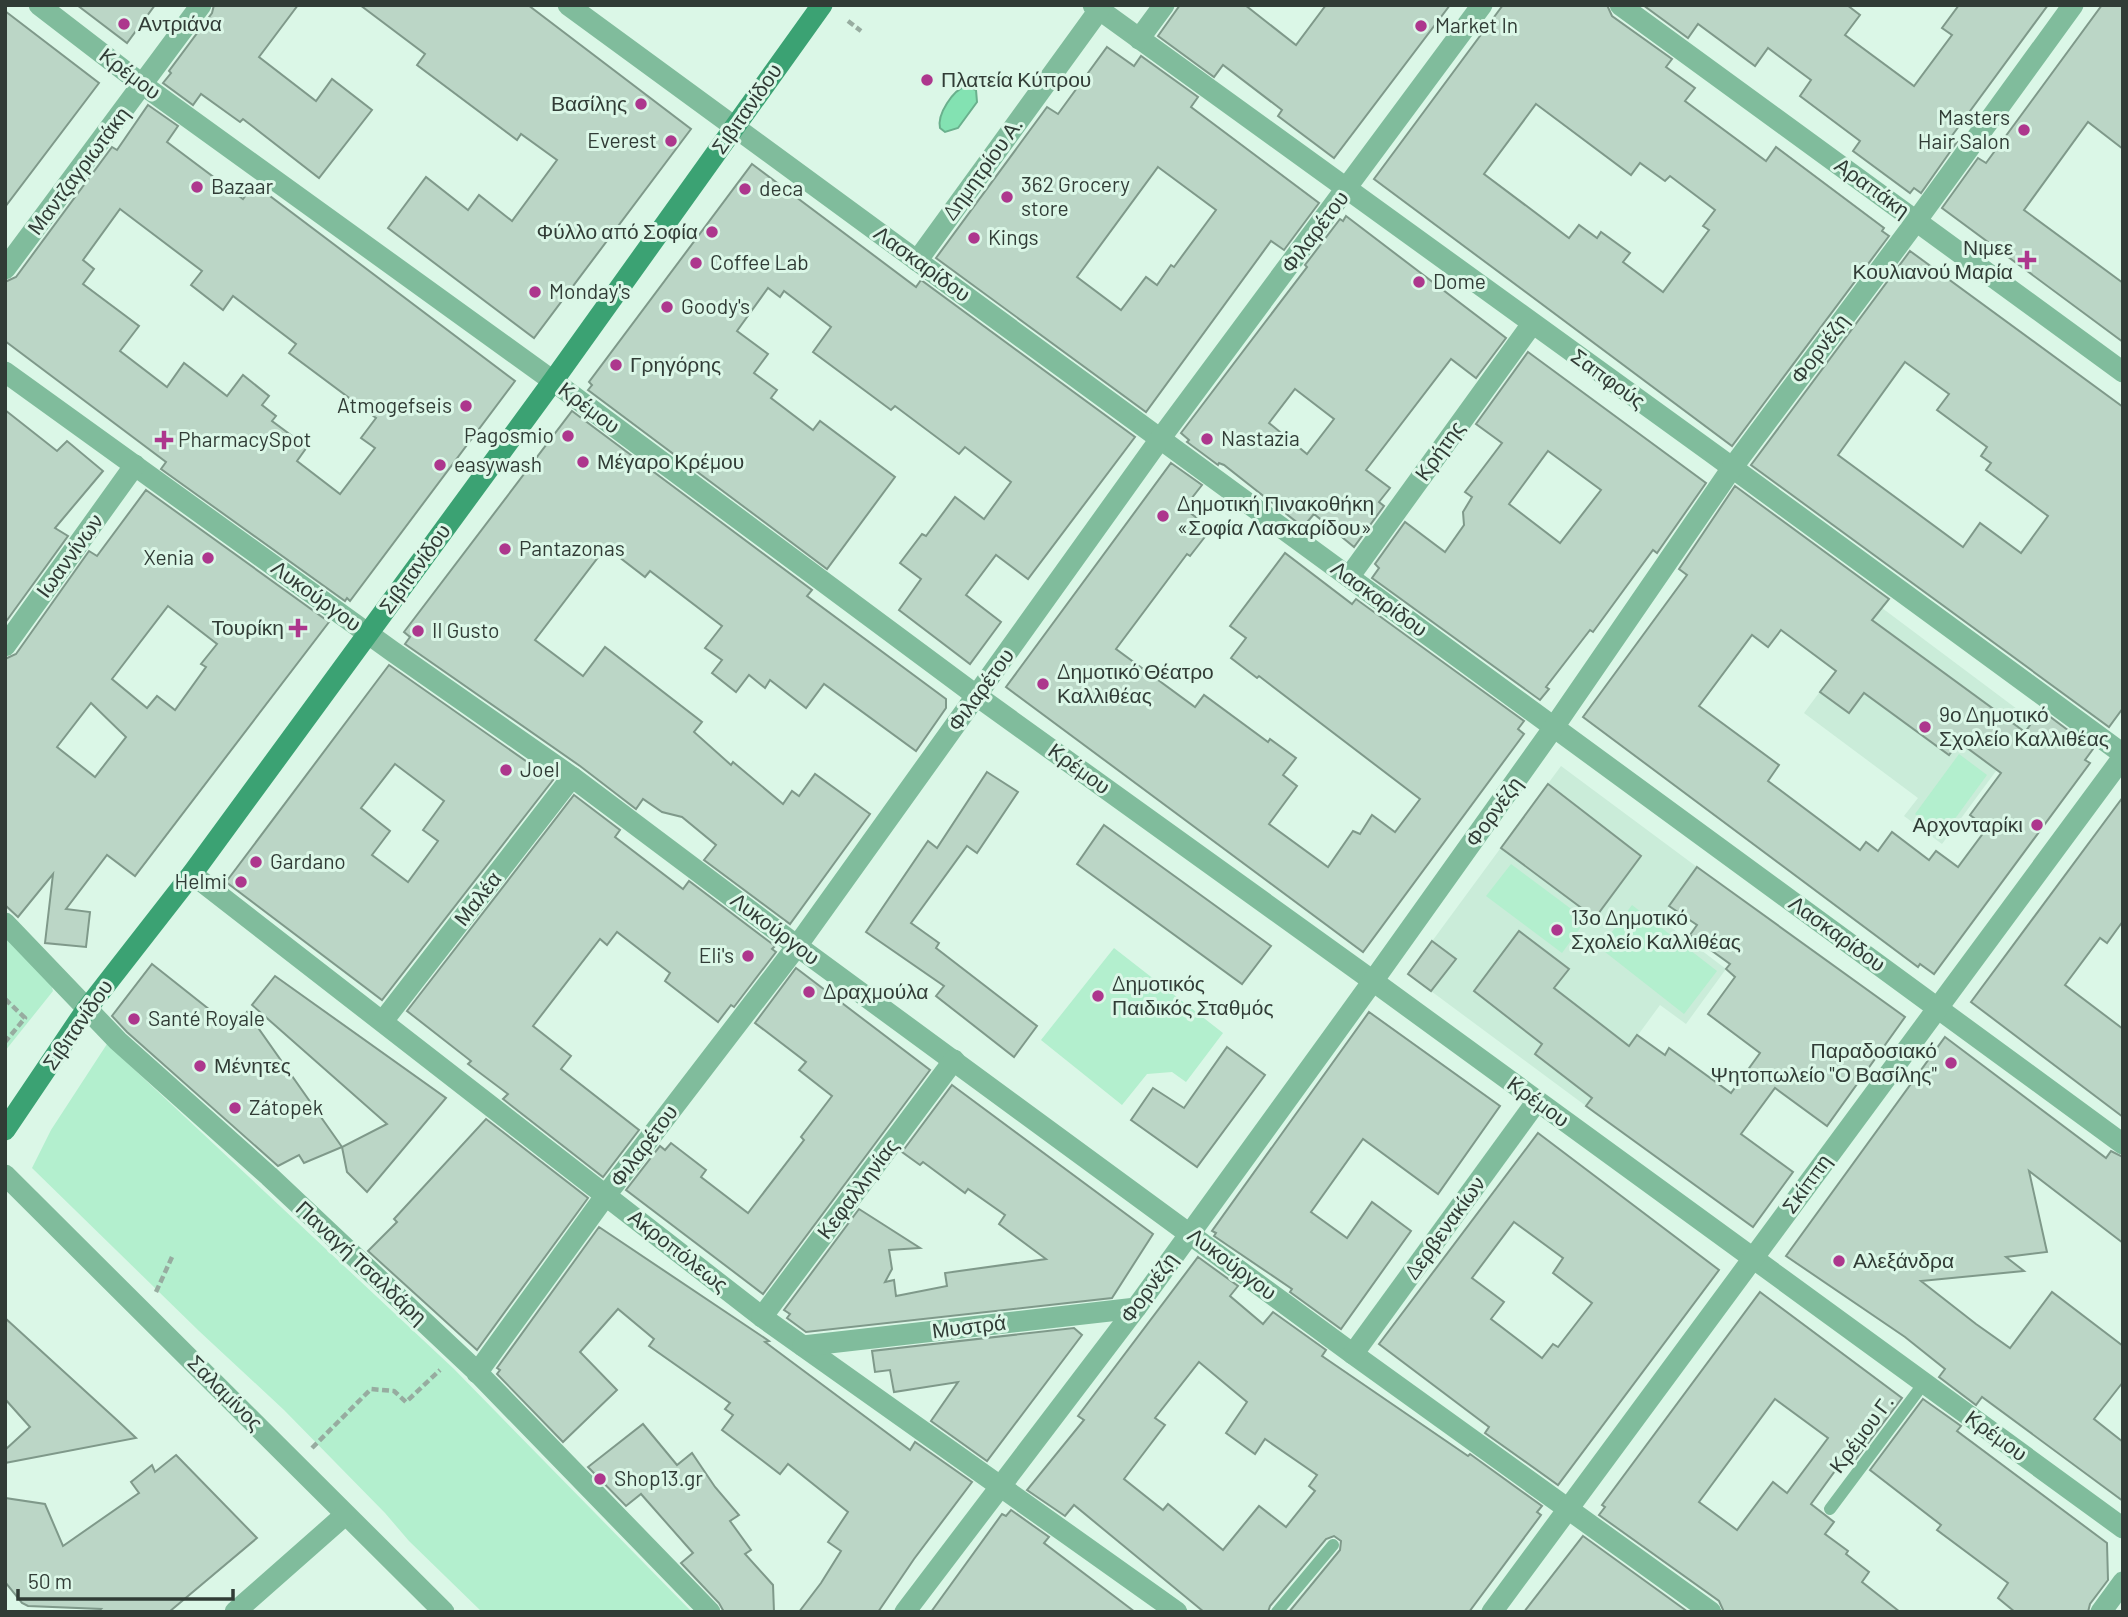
<svg xmlns="http://www.w3.org/2000/svg" width="2128" height="1617" viewBox="0 0 2128 1617" font-family="Barlow,sans-serif">
  <style>
    .built { fill: #caecd9 }
    .green { fill: #b3efce }
    .water { fill: #83e2b2; stroke: #6ab08d; stroke-width: 2 }
    .building { fill: #bbd6c6; stroke: #7f998a; stroke-width: 2; fill-rule: evenodd }
    .lines { fill: none; stroke-linecap: round; stroke-linejoin: round }
    .path { stroke: #97aca0; stroke-width: 4.5; stroke-dasharray: 7 3.5; stroke-linecap: butt }
    .lane { stroke: #80bc9c; stroke-width: 12 }
    .street { stroke: #80bc9c; stroke-width: 21 }
    .secondary { stroke: #3ba273; stroke-width: 21 }
    .poi-dot { fill: #ad378d; stroke: #dbf7e7; stroke-width: 2.5 }
    .labels { text-anchor: middle; stroke-width: 6; stroke-linejoin: round; paint-order: stroke }
    .poi-label { font-size: 21px; fill: #313c36; stroke: #dbf7e7; text-anchor: start }
    .street-label { font-size: 21px; fill: #313c36; stroke: #dbf7e7 }
  </style>
  <rect width="100%" height="100%" fill="#dbf7e7"/>
  <g class="built">
    <path d="M1882 608 2033 721 1942 844 1904 816 1918 798 1804 713Z"/>
    <path d="M1561 766 1697 867 1660 919 1726 969 1686 1024 1660 1005 1586 1106 1408 974Z"/>
  </g>
  <g class="green">
    <path d="M1959 754 1987 775 1943 835 1915 814Z"/>
    <path d="M1511 864 1586 920 1562 953 1486 896Z"/>
    <path d="M1632 905 1717 971 1684 1014 1600 948Z"/>
    <path d="M5 929 51 984 53 991 5 1051Z"/>
    <path d="M1114 948 1223 1033 1186 1082 1172 1072 1147 1074 1122 1105 1041 1040Z"/>
    <path d="M107 1044 454 1369 692 1612H482L409 1541 385 1513 284 1410 199 1331 32 1168 51 1130Z"/>
  </g>
  <path class="water" d="M966 86 976 90 977 102 958 128 945 132 940 128C937 114 953 90 966 86Z"/>
  <g class="building">
    <path d="M77 5H155L127 43Z"/>
    <path d="M214 5H298L259 57 316 101 332 79 372 110 319 178 243 119 240 122 201 94 193 105 163 83 171 73 169 71 212 13Z"/>
    <path d="M360 5H528L691 129 534 338 388 228 426 177 468 210 479 195 512 221 557 160 521 134 517 140 417 65 425 54Z"/>
    <path d="M1180 5H1245L1296 45 1326 5H1450L1334 158 1278 116 1282 110 1223 65 1214 77 1158 36Z"/>
    <path d="M1503 5H1607L1612 16 1672 59 1666 67 1695 88 1685 101 1766 161 1776 147 1884 228 1882 231 1889 236 1732 446 1374 179ZM1536 104 1631 175 1640 163 1665 181 1670 176 1715 210 1703 226 1709 230 1663 292 1623 262 1630 253 1601 232 1597 238 1579 225 1569 238 1484 174Z"/>
    <path d="M1643 5H1847L1860 15 1845 35 1914 86 1952 35 1942 28 1959 5H2048L1951 137 1957 142 1921 193 1914 188 1910 193 1853 151 1860 141 1800 96 1811 80 1768 48 1755 66 1698 24 1688 38Z"/>
    <path d="M2102 5H2123V149L2088 122 2024 210 2123 283V342L1942 208 1978 158 1986 163Z"/>
    <path d="M5 11 99 83 5 207Z"/>
    <path d="M1107 47 1134 66 1141 56 1198 97 1191 107 1319 203 1284 250 1271 241 1146 412 936 258 1047 107 1058 114ZM1158 167 1216 210 1174 267 1171 265 1157 285 1146 277 1121 310 1077 277Z"/>
    <path d="M148 105 178 126 167 142 243 199 254 184 515 381 350 601 347 598 345 601 161 469 166 462 5 341V282L16 277 112 147 117 150ZM120 209 202 271 191 285 223 310 233 296 296 344 289 353 376 418 361 438 375 448 340 494 297 461 307 447 272 421 276 416 262 405 269 396 243 375 227 396 184 363 167 387 120 351 139 326 83 284 94 269 83 260Z"/>
    <path d="M752 164 916 287 921 280 1135 437 1028 579 996 555 966 595 1001 622 970 664 899 610 921 579 900 563 922 534 926 536 955 497 984 519 1011 482 965 447 959 454 895 406 891 410 813 352 831 327 784 291 780 297 768 288 737 331 768 354 754 373 777 390 771 398 813 430 820 421 895 477 827 569 588 390 592 385 589 382Z"/>
    <path d="M1346 216 1506 338 1476 378 1451 359 1366 470 1390 488 1379 502 1384 506 1354 547 1314 514 1303 527 1224 465 1219 463 1218 465 1187 442 1189 440 1181 433 1307 267 1305 265 1340 219 1343 221ZM1295 389 1334 419 1307 454 1269 423Z"/>
    <path d="M1910 251 2123 407V708L2109 727 1751 465ZM1905 362 1949 394 1937 410 1987 447 1981 456 1991 463 1986 470 2048 516 2021 553 1980 523 1963 547 1838 455Z"/>
    <path d="M1528 352 1706 483 1657 553 1653 550 1593 632 1590 630 1546 687 1549 689 1540 700 1372 578 1379 568 1375 564 1405 522 1445 552 1464 525 1463 512 1472 497 1465 492 1502 443 1476 424ZM1548 451 1601 490 1560 543 1509 504Z"/>
    <path d="M5 410 57 451 67 441 103 471 55 528 68 536 5 623Z"/>
    <path d="M572 411 812 590 807 596 946 699V708L916 751 824 684 806 708 770 680 765 688 749 675 736 692 712 673 722 660 705 648 722 626 650 571 645 577 606 547 535 640 583 676 605 647 702 722 694 732 731 765 733 762 783 804 792 791 799 796 815 774 870 814 790 924 704 860 716 845 682 817 662 812 643 799 636 809 580 766 405 644 410 637 404 632Z"/>
    <path d="M1171 463 1202 485 1184 508 1211 529 1190 556 1187 554 1116 649 1195 707 1204 695 1268 742 1270 739 1296 758 1283 775 1297 786 1269 824 1328 867 1353 831 1360 834 1372 815 1395 832 1420 799 1259 676 1257 678 1231 658 1246 638 1230 626 1285 553 1352 604 1356 599 1524 721 1518 729 1524 734 1363 952 1006 687Z"/>
    <path d="M1735 486 1889 599 1872 620 2025 732 2041 710 2093 749 2085 760 2090 763 1934 974 1920 964 1918 967 1583 717 1687 575 1679 569ZM1781 630 1836 671 1820 692 1849 713 1864 693 1949 755 1959 742 2001 773 1970 815 1987 828 1958 867 1936 851 1929 860 1892 832 1878 851 1866 842 1860 850 1768 781 1779 765 1699 706 1752 635 1768 647Z"/>
    <path d="M146 490 329 622 135 876 107 855 66 909 90 912 86 947 45 943 53 874 18 917 5 905V659L16 654 89 551 97 556ZM168 606 217 644 201 664 206 667 175 710 157 696 147 708 112 679ZM91 703 126 737 95 777 57 747Z"/>
    <path d="M389 665 553 780 382 1000 226 882ZM395 764 444 801 423 830 438 841 408 882 372 855 390 831 361 808Z"/>
    <path d="M987 772 1018 792 977 853 967 846 911 923 939 943 936 948 1037 1026 1014 1057 936 996 944 986 866 932 928 841 937 848Z"/>
    <path d="M1548 784 1641 856 1595 918 1501 848Z"/>
    <path d="M574 795 620 830 615 837 683 889 689 881 775 946 772 949 776 952 734 1007 731 1005 718 1022 665 981 670 973 617 932 607 945 600 939 533 1026 571 1056 561 1069 639 1130 603 1177 503 1099 508 1094 468 1064 471 1061 407 1011Z"/>
    <path d="M2123 797V921L2107 943 2100 938 2065 985 2123 1029V1117L1971 1002Z"/>
    <path d="M1104 825 1271 946 1242 984 1077 864Z"/>
    <path d="M1697 867 1905 1017 1827 1126 1775 1088 1741 1134 1793 1172 1753 1227 1586 1106 1592 1098 1535 1054 1542 1044 1474 991 1519 931 1569 969 1554 988 1629 1046 1637 1035 1665 1055 1669 1048 1731 1093 1760 1053 1708 1014 1735 977 1726 969 1730 964 1690 935 1697 925 1669 906Z"/>
    <path d="M1432 941 1456 959 1431 991 1408 974Z"/>
    <path d="M152 964 234 1029 247 1012 342 1147 304 1163 299 1155 278 1166 127 1032 112 1016Z"/>
    <path d="M796 968 930 1070 763 1294 626 1190 660 1146 665 1150 671 1143 706 1170 701 1177 748 1213 804 1140 801 1137 832 1096 799 1070 806 1062 755 1023Z"/>
    <path d="M275 976 446 1098 367 1192 347 1172 342 1147 387 1124 252 1005Z"/>
    <path d="M1369 1012 1500 1106 1438 1194 1363 1139 1311 1212 1347 1238 1372 1202 1411 1231 1341 1329 1290 1292 1292 1289 1214 1236 1216 1233 1212 1231Z"/>
    <path d="M1945 1037 2106 1158 2111 1151 2123 1157V1243L2029 1171 2047 1252 2006 1257 2024 1271 1921 1281 1976 1324 2010 1348 2052 1292 2123 1346V1382L2094 1419 2123 1442V1501L1982 1397 1976 1405 1939 1377 1945 1369 1905 1337 1786 1256Z"/>
    <path d="M1227 1047 1265 1075 1197 1167 1131 1120 1153 1088 1184 1108Z"/>
    <path d="M952 1085 1153 1234 1112 1298 806 1332 787 1318 790 1314 784 1310 859 1209 920 1248 889 1250 892 1269 885 1282 894 1280 896 1296 947 1286 945 1273 1046 1259 999 1224 1005 1215 968 1189 965 1193 923 1162 920 1165 902 1152Z"/>
    <path d="M486 1119 588 1198 477 1350 368 1251 397 1222 394 1219Z"/>
    <path d="M1538 1133 1719 1270 1558 1485 1485 1433 1489 1427 1379 1344ZM1514 1222 1563 1258 1553 1273 1592 1303 1558 1347 1553 1344 1542 1358 1491 1319 1504 1302 1472 1278Z"/>
    <path d="M599 1227 769 1341 765 1342 910 1450 915 1442 972 1482 914 1559 878 1612H799L821 1583 841 1551 828 1542 848 1512 788 1464 780 1474 722 1430 733 1415 725 1409 730 1403 649 1346 654 1339 618 1309 580 1352 617 1390 563 1442 497 1374 500 1370 497 1368Z"/>
    <path d="M1198 1257 1238 1286 1230 1296 1263 1324 1273 1312 1326 1350 1322 1356 1468 1456 1470 1454 1542 1506 1537 1512 1541 1515 1469 1612H1289L1340 1550 1341 1541 1334 1536 1326 1539 1270 1606 1268 1612H1204L1074 1505 1065 1516 1027 1490 1084 1420 1078 1416ZM1199 1362 1247 1402 1226 1433 1255 1454 1265 1439 1317 1475 1309 1486 1315 1491 1286 1527 1259 1506 1223 1550 1168 1504 1163 1510 1124 1479 1165 1425 1155 1418Z"/>
    <path d="M1760 1292 1902 1398 1856 1459 1848 1453 1811 1504 1834 1522 1825 1534 1848 1551 1846 1554 1869 1572 1862 1582 1900 1612H1724L1719 1601 1599 1515 1605 1507 1602 1505ZM1775 1399 1828 1438 1787 1493 1773 1482 1737 1530 1699 1502Z"/>
    <path d="M5 1318 118 1421 136 1438 5 1463V1450L30 1427 5 1399Z"/>
    <path d="M1074 1328 1082 1335 987 1461 931 1421 958 1382 894 1392 890 1370 875 1372 872 1351Z"/>
    <path d="M1923 1399 1961 1426 1957 1431 2107 1543 2108 1580 2090 1604 2088 1612H2015L1998 1598 2008 1583 1937 1530 1941 1525 1870 1470Z"/>
    <path d="M643 1424 677 1465 692 1453 715 1487 739 1515 730 1521 751 1550 745 1554 773 1585 774 1612H724L719 1603 681 1563 693 1553 641 1494 626 1506 588 1467Z"/>
    <path d="M176 1455 257 1538 169 1612H98L101 1609 28 1606 22 1603 5 1582V1498L45 1504 63 1546 139 1493 131 1482 152 1465 155 1472Z"/>
    <path d="M1011 1510 1049 1537 1044 1543 1135 1612H931L1002 1514 1006 1516Z"/>
    <path d="M1583 1536 1688 1612H1524Z"/>
  </g>
  <g class="lines">
    <g class="path">
      <path d="M848 21 861 31"/>
      <path d="M5 999 25 1018 5 1042"/>
      <path d="M156 1292 172 1257"/>
      <path d="M312 1448 371 1389 394 1391 406 1402 440 1370"/>
    </g>
    <g class="lane">
      <path d="M1830 1509 1924 1383"/>
      <path d="M1277 1612 1333 1545"/>
    </g>
    <g class="street">
      <path d="M39 5 143 85 553 381 977 696 1373 981 2123 1528"/>
      <path d="M568 5 2123 1144"/>
      <path d="M1093 5 1715 455 2123 754"/>
      <path d="M1620 5 2123 372"/>
      <path d="M1139 39 1164 5"/>
      <path d="M917 261 1099 10"/>
      <path d="M5 269 201 5"/>
      <path d="M5 372 392 651 572 777 797 946 1353 1354 1711 1612"/>
      <path d="M1349 577 1532 324"/>
      <path d="M5 646 135 465"/>
      <path d="M192 874 762 1317 1177 1612"/>
      <path d="M5 923 118 1041 269 1176 473 1368 710 1612"/>
      <path d="M383 1021 572 777"/>
      <path d="M5 1175 444 1612"/>
      <path d="M762 1317 954 1060"/>
      <path d="M803 1346 1136 1308"/>
      <path d="M1353 1354 1537 1101"/>
      <path d="M477 1373 606 1195 797 946 1160 439 1482 5"/>
      <path d="M235 1612 345 1515"/>
      <path d="M905 1612 1136 1308 1373 981 1554 727 1732 468 1917 220 2073 5"/>
      <path d="M1492 1612 2123 757"/>
      <path d="M2101 1612 2123 1582"/>
    </g>
    <path class="secondary" d="M5 1130 86 1010 192 874 553 381 822 5"/>
  </g>
  <g class="poi-dot">
    <circle cx="124" cy="24" r="7"/>
    <circle cx="1421" cy="26" r="7"/>
    <circle cx="927" cy="80" r="7"/>
    <circle cx="641" cy="104" r="7"/>
    <circle cx="2024" cy="130" r="7"/>
    <circle cx="671" cy="141" r="7"/>
    <circle cx="197" cy="187" r="7"/>
    <circle cx="745" cy="189" r="7"/>
    <circle cx="1007" cy="197" r="7"/>
    <circle cx="712" cy="232" r="7"/>
    <circle cx="974" cy="238" r="7"/>
    <path d="M2023.5 249.5h7v7h7v7h-7v7h-7v-7h-7v-7h7z"/>
    <circle cx="696" cy="263" r="7"/>
    <circle cx="1419" cy="282" r="7"/>
    <circle cx="535" cy="292" r="7"/>
    <circle cx="667" cy="307" r="7"/>
    <circle cx="616" cy="365" r="7"/>
    <circle cx="466" cy="406" r="7"/>
    <circle cx="568" cy="436" r="7"/>
    <circle cx="1207" cy="439" r="7"/>
    <path d="M160.5 429.5h7v7h7v7h-7v7h-7v-7h-7v-7h7z"/>
    <circle cx="583" cy="462" r="7"/>
    <circle cx="440" cy="465" r="7"/>
    <circle cx="1163" cy="516" r="7"/>
    <circle cx="505" cy="549" r="7"/>
    <circle cx="208" cy="558" r="7"/>
    <path d="M294.5 617.5h7v7h7v7h-7v7h-7v-7h-7v-7h7z"/>
    <circle cx="418" cy="631" r="7"/>
    <circle cx="1043" cy="684" r="7"/>
    <circle cx="1925" cy="727" r="7"/>
    <circle cx="506" cy="770" r="7"/>
    <circle cx="2037" cy="825" r="7"/>
    <circle cx="256" cy="862" r="7"/>
    <circle cx="241" cy="882" r="7"/>
    <circle cx="1557" cy="930" r="7"/>
    <circle cx="748" cy="956" r="7"/>
    <circle cx="809" cy="992" r="7"/>
    <circle cx="1098" cy="996" r="7"/>
    <circle cx="134" cy="1019" r="7"/>
    <circle cx="1951" cy="1063" r="7"/>
    <circle cx="200" cy="1066" r="7"/>
    <circle cx="235" cy="1108" r="7"/>
    <circle cx="1839" cy="1261" r="7"/>
    <circle cx="600" cy="1479" r="7"/>
  </g>
  <g class="labels">
    <g class="poi-label">
      <text x="138" y="31">Αντριάνα</text>
      <text x="1435" y="33">Market In</text>
      <text x="941" y="87">Πλατεία Κύπρου</text>
      <text x="627" y="111" text-anchor="end">Βασίλης</text>
      <text x="2010" y="125" text-anchor="end">Masters<tspan x="2010" dy="24">Hair Salon</tspan></text>
      <text x="657" y="148" text-anchor="end">Everest</text>
      <text x="1021" y="192">362 Grocery<tspan x="1021" dy="24">store</tspan></text>
      <text x="211" y="194">Bazaar</text>
      <text x="759" y="196">deca</text>
      <text x="698" y="239" text-anchor="end">Φύλλο από Σοφία</text>
      <text x="988" y="245">Kings</text>
      <text x="2013" y="255" text-anchor="end">Νιμεε<tspan x="2013" dy="24">Κουλιανού Μαρία</tspan></text>
      <text x="710" y="270">Coffee Lab</text>
      <text x="1433" y="289">Dome</text>
      <text x="549" y="299">Monday's</text>
      <text x="681" y="314">Goody's</text>
      <text x="630" y="372">Γρηγόρης</text>
      <text x="452" y="413" text-anchor="end">Atmogefseis</text>
      <text x="554" y="443" text-anchor="end">Pagosmio</text>
      <text x="1221" y="446">Nastazia</text>
      <text x="178" y="447">PharmacySpot</text>
      <text x="597" y="469">Μέγαρο Κρέμου</text>
      <text x="454" y="472">easywash</text>
      <text x="1177" y="511">Δημοτική Πινακοθήκη<tspan x="1177" dy="24">«Σοφία Λασκαρίδου»</tspan></text>
      <text x="519" y="556">Pantazonas</text>
      <text x="194" y="565" text-anchor="end">Xenia</text>
      <text x="284" y="635" text-anchor="end">Τουρίκη</text>
      <text x="432" y="638">Il Gusto</text>
      <text x="1057" y="679">Δημοτικό Θέατρο<tspan x="1057" dy="24">Καλλιθέας</tspan></text>
      <text x="1939" y="722">9ο Δημοτικό<tspan x="1939" dy="24">Σχολείο Καλλιθέας</tspan></text>
      <text x="520" y="777">Joel</text>
      <text x="2023" y="832" text-anchor="end">Αρχονταρίκι</text>
      <text x="270" y="869">Gardano</text>
      <text x="227" y="889" text-anchor="end">Helmi</text>
      <text x="1571" y="925">13ο Δημοτικό<tspan x="1571" dy="24">Σχολείο Καλλιθέας</tspan></text>
      <text x="734" y="963" text-anchor="end">Eli's</text>
      <text x="1112" y="991">Δημοτικός<tspan x="1112" dy="24">Παιδικός Σταθμός</tspan></text>
      <text x="823" y="999">Δραχμούλα</text>
      <text x="148" y="1026">Santé Royale</text>
      <text x="1937" y="1058" text-anchor="end">Παραδοσιακό<tspan x="1937" dy="24">Ψητοπωλείο "Ο Βασίλης"</tspan></text>
      <text x="214" y="1073">Μένητες</text>
      <text x="249" y="1115">Zátopek</text>
      <text x="1853" y="1268">Αλεξάνδρα</text>
      <text x="614" y="1486">Shop13.gr</text>
    </g>
    <g class="street-label">
      <text transform="translate(130 74) rotate(37)" y="7">Κρέμου</text>
      <text transform="translate(747 109) rotate(-55)" y="7">Σιβιτανίδου</text>
      <text transform="translate(983 169) rotate(-54)" y="7">Δημητρίου Α.</text>
      <text transform="translate(79 171) rotate(-53)" y="7">Μαντζαγριωτάκη</text>
      <text transform="translate(1872 188) rotate(36)" y="7">Αραπάκη</text>
      <text transform="translate(1315 232) rotate(-53)" y="7">Φιλαρέτου</text>
      <text transform="translate(922 264) rotate(36)" y="7">Λασκαρίδου</text>
      <text transform="translate(1820 349) rotate(-53)" y="7">Φορνέζη</text>
      <text transform="translate(1608 379) rotate(36)" y="7">Σαπφούς</text>
      <text transform="translate(589 408) rotate(37)" y="7">Κρέμου</text>
      <text transform="translate(1440 451) rotate(-54)" y="7">Κρήτης</text>
      <text transform="translate(70 556) rotate(-54)" y="7">Ιωαννίνων</text>
      <text transform="translate(415 569) rotate(-54)" y="7">Σιβιτανίδου</text>
      <text transform="translate(316 596) rotate(36)" y="7">Λυκούργου</text>
      <text transform="translate(1379 599) rotate(36)" y="7">Λασκαρίδου</text>
      <text transform="translate(981 690) rotate(-54)" y="7">Φιλαρέτου</text>
      <text transform="translate(1079 769) rotate(36)" y="7">Κρέμου</text>
      <text transform="translate(1494 812) rotate(-54)" y="7">Φορνέζη</text>
      <text transform="translate(478 899) rotate(-52)" y="7">Μαλέα</text>
      <text transform="translate(775 929) rotate(37)" y="7">Λυκούργου</text>
      <text transform="translate(1837 934) rotate(36)" y="7">Λασκαρίδου</text>
      <text transform="translate(78 1025) rotate(-55)" y="7">Σιβιτανίδου</text>
      <text transform="translate(1538 1102) rotate(36)" y="7">Κρέμου</text>
      <text transform="translate(644 1146) rotate(-53)" y="7">Φιλαρέτου</text>
      <text transform="translate(1807 1184) rotate(-54)" y="7">Σκίππη</text>
      <text transform="translate(858 1189) rotate(-53)" y="7">Κεφαλληνίας</text>
      <text transform="translate(1445 1228) rotate(-54)" y="7">Δερβενακίων</text>
      <text transform="translate(678 1251) rotate(38)" y="7">Ακροπόλεως</text>
      <text transform="translate(361 1263) rotate(43)" y="7">Παναγή Τσαλδάρη</text>
      <text transform="translate(1232 1264) rotate(37)" y="7">Λυκούργου</text>
      <text transform="translate(1149 1288) rotate(-54)" y="7">Φορνέζη</text>
      <text transform="translate(969 1327) rotate(-7)" y="7">Μυστρά</text>
      <text transform="translate(225 1393) rotate(45)" y="7">Σαλαμίνος</text>
      <text transform="translate(1862 1434) rotate(-53)" y="7">Κρέμου Γ.</text>
      <text transform="translate(1996 1436) rotate(36)" y="7">Κρέμου</text>
    </g>
  </g>
  <rect width="2128" height="1617" fill="none" stroke="#313c36" stroke-width="14"/>
  <path d="M18 1589v10h215v-10" fill="none" stroke="#313c36" stroke-width="3.5"/>
  <text x="28" y="1589" font-size="21" fill="#313c36" stroke="#dbf7e7" stroke-width="5" paint-order="stroke">50 m</text>
</svg>
